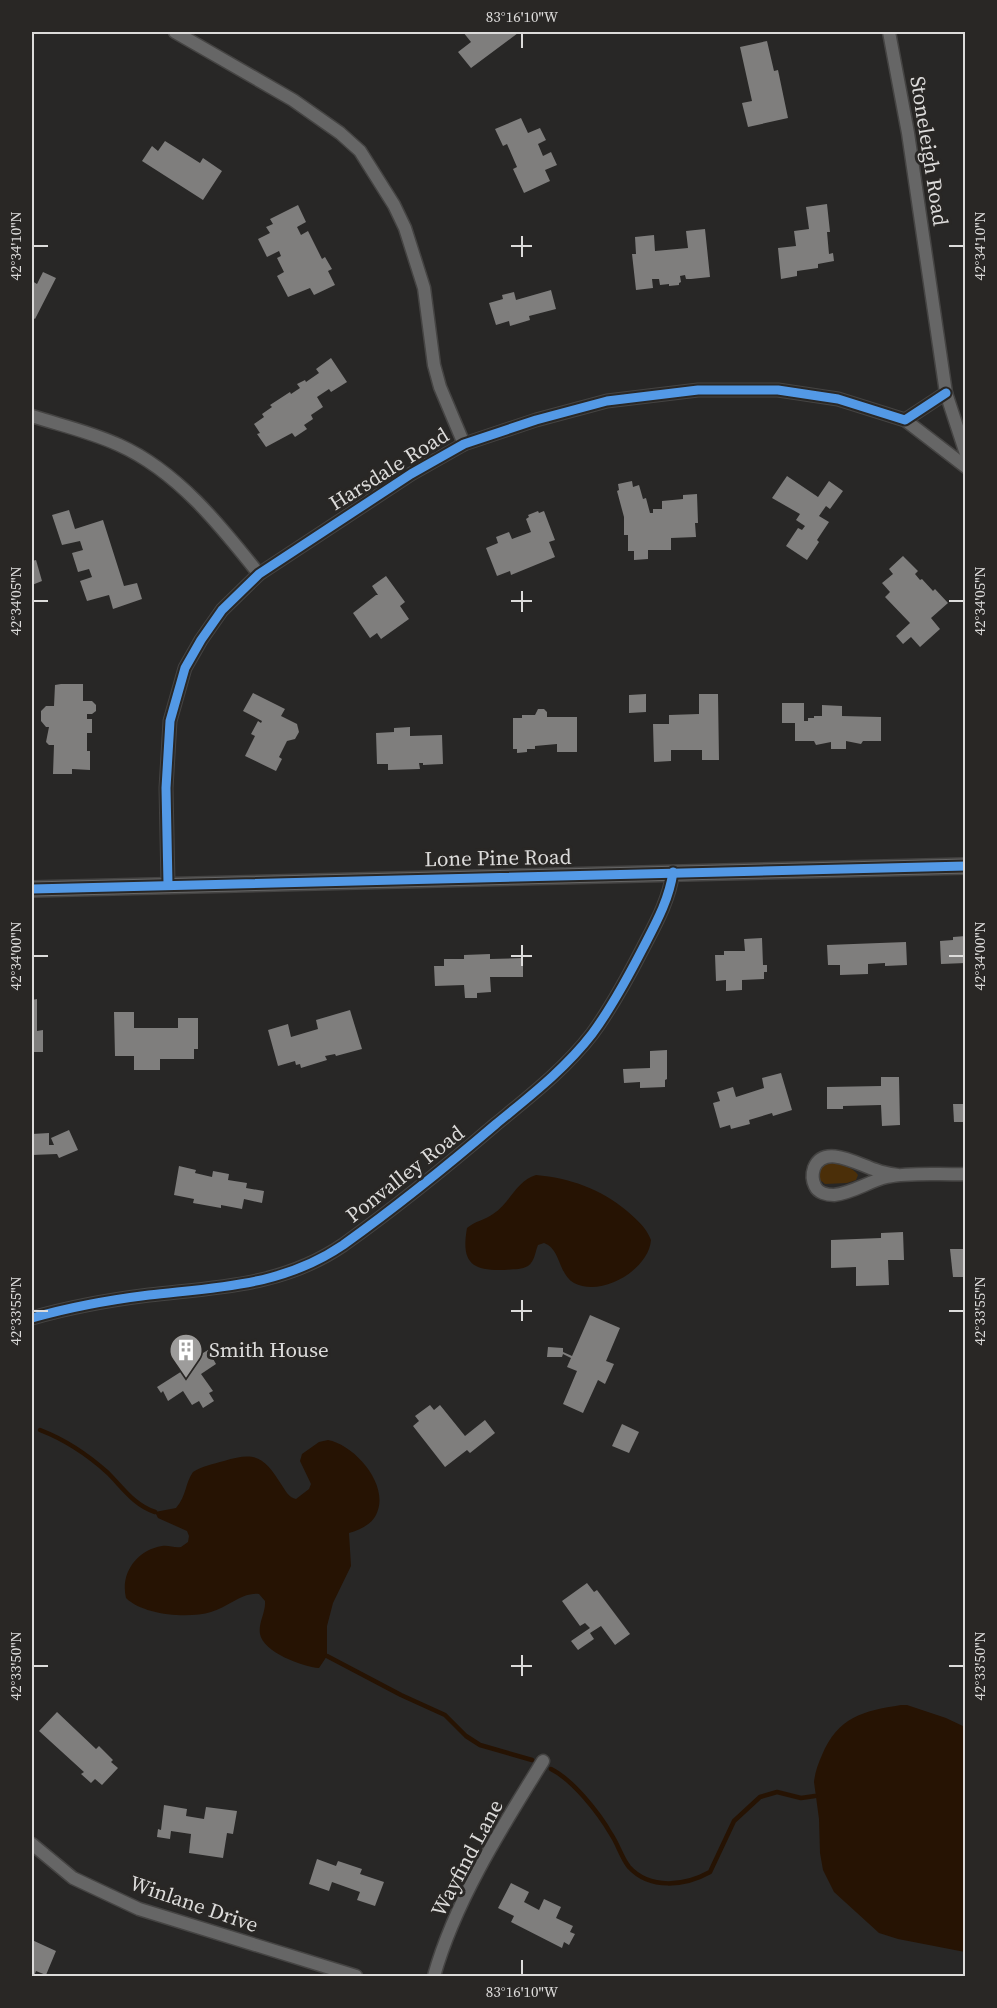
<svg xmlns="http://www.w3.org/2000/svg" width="997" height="2008" viewBox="0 0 997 2008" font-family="'Source Serif 4',serif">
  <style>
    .green { fill: #4b2f09 }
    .water { fill: #261303 }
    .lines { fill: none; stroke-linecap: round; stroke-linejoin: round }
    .stream { stroke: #261303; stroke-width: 4.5 }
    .building { fill: #7f7e7d }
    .minor-casing { stroke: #454443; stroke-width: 15 }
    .tertiary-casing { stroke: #454443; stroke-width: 18 }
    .minor { stroke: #666; stroke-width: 12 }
    .tertiary { stroke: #666; stroke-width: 15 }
    .cycleway-casing { stroke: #292725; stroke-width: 13 }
    .cycleway { stroke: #5399e6; stroke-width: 9 }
    .ticks { fill: none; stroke: #dcdbda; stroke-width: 2 }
    .labels { text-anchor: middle; stroke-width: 6; stroke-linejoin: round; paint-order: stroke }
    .street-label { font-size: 21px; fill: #dcdbda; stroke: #292725 }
    .poi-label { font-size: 21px; fill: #dcdbda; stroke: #292725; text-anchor: start }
    .neatline { fill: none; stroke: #dcdbda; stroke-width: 2 }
    .ticks-label { font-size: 15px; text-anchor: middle; fill: #dcdbda }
  </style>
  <rect width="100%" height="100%" fill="#282726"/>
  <path class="green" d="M831 1163C840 1164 853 1167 858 1175L856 1180 847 1183 825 1184 819 1179C818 1170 822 1164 831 1163Z"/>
  <g class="water">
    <path d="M536 1175C570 1178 601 1189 627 1211 637 1220 646 1227 651 1240 649 1269 602 1298 574 1283 558 1274 561 1249 544 1243L538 1245C535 1252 535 1261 528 1266 521 1270 512 1269 504 1270 471 1271 461 1262 467 1228 475 1221 485 1220 493 1214 510 1203 516 1181 536 1175Z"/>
    <path d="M328 1440C355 1445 391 1486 376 1515 371 1525 359 1530 349 1533L351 1566 333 1603 327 1626V1656L319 1668C303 1667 263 1652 260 1634 258 1623 266 1612 265 1601L259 1594C242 1592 227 1608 211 1612 188 1619 143 1615 126 1598 120 1573 137 1550 162 1546 169 1545 174 1548 181 1547L188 1542 189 1536 187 1531 158 1518 155 1512 176 1508C187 1495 185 1483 193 1472 202 1466 213 1464 224 1461 258 1450 265 1459 283 1487 287 1493 289 1497 296 1499L309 1489 311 1484 300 1461 302 1454 319 1442Z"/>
    <path d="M901 1705H907L946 1718 965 1727V1952L898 1939 879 1933 834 1892 823 1870 820 1853 819 1819 814 1782C815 1772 818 1764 822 1755 838 1717 863 1711 901 1705Z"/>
  </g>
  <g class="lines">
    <g class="stream">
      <path d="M40 1430C66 1440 87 1454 108 1473 123 1488 134 1505 155 1512"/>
      <path d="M327 1656 401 1695 445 1715 466 1736 480 1745 532 1760"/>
      <path d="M551 1769C573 1780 599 1813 611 1834 618 1844 621 1857 629 1867 650 1890 685 1886 710 1872L734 1821 760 1797 777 1792 801 1798 815 1796"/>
    </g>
  </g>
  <g class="building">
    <path d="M463 32H517L518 33 471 68 458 52 471 42Z"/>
    <path d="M767 41 774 71 778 70 788 118 748 127 742 103 752 101 740 47Z"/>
    <path d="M521 118 528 133 540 128 546 140 538 144 543 156 551 152 557 165 545 170 550 181 524 193 513 169 517 167 507 144 503 146 495 129Z"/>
    <path d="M165 141 200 163 203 158 222 171 203 200 142 161 152 146 158 151Z"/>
    <path d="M827 204 830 232H827L829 254 833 253 834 261 818 264V268L797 271V276L781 279 778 248 796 246 794 231 809 229 806 207Z"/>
    <path d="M298 205 306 222 297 227 301 235 308 231 322 259 325 257 332 269 328 271 335 285 314 295 310 288 288 297 277 276 284 272 277 258 281 256 279 251 267 257 258 239 270 233 266 227 273 224 270 219Z"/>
    <path d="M705 229 710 277 691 279H686L685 275 680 276 681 282 679 283V285L669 286V284L660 285 659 279H652L653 288 636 290 632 254H636L635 237 654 235 655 251 688 248 686 231Z"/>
    <path d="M43 272 56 278 35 319 32 317V281L37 284Z"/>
    <path d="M551 290 556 309 529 316 530 320 510 326 509 321 496 325 489 303 503 299 502 295 514 292 516 300Z"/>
    <path d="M331 358 347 382 331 392 329 389 317 397 323 407 311 415 313 419 304 425 307 429 295 437 292 433 266 447 257 434 260 433 254 424 264 417 262 414 272 407 270 405 290 392 291 394 300 388 297 384 305 380 306 382 319 373 316 369Z"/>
    <path d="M787 476 818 497 829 481 843 491 830 509 826 506 819 516 829 522 817 540 819 542 807 560 786 546 798 528 802 530 805 526 796 520 800 514 772 498Z"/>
    <path d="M632 481 633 487 639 485 643 499 646 498 650 513H653V509H662V501L683 499V495L697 494 698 523H695L696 537 671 538V550H648V559L634 560V551H628V535H624V517L617 491 619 490 618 484Z"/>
    <path d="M69 510 75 529 103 520 124 586 137 583 142 599 113 609 109 595 87 601 80 581 92 577 89 569 78 572 72 553 83 550 80 541 62 545 52 515Z"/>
    <path d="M538 511 539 513 544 511 555 540 549 542 555 557 511 575 510 571 497 576 486 548 498 543 496 537 509 532 512 539 531 532 526 519 529 517 528 515Z"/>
    <path d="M903 556 918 571 915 574 920 580 922 579 933 591 935 589 948 603 931 618 940 629 920 647 911 637 903 644 896 636 910 623 885 597 890 592 882 583 893 574 889 569Z"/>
    <path d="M36 560 42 581 32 585V561Z"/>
    <path d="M386 576 405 602 400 606 409 619 381 639 377 633 370 638 353 613 376 595H378L372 586Z"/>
    <path d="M61 684H83V701H92L96 705V711L92 714H87V719H92V733H87V751H90V770L72 769V774H53L54 745H49L46 742 49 727H46L41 721V711L46 706H54L55 685Z"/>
    <path d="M253 693 285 709 281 716 297 724 299 732 295 739 287 741 279 757 282 759 276 771 245 756 255 736 251 734 258 721 261 723 262 721 243 711Z"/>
    <path d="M646 694V712L629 713V695Z"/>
    <path d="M699 694H718L719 760H702V750H671V761L654 762 653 724H669V715L699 714Z"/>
    <path d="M782 703H804V721H808V718H814V716H822V705L842 706V716L881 717V741H863L861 744 846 741V749H831V742L816 745 814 741H795V723H782Z"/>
    <path d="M538 709H544L547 712V717H577V752H557V744L535 746V749H527V752L517 753V749H513V718H522V715H535Z"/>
    <path d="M410 727V736L442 735 443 764 423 765V763H419L420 769 388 770V764H377L376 733 394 732V728Z"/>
    <path d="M966 936V963L941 964 940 941 953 940V937Z"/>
    <path d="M762 938 763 965H767V972H764V979L742 980V990L726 991V980L716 981 715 955H724V951H745L744 939Z"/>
    <path d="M906 942 907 965 885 966V963L868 964V974L840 975V965H828L827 945Z"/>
    <path d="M490 954V959L523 958V977H490L491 992 477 993V998H465L464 985 435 986 434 966H444V959H464V955Z"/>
    <path d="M37 999V1031L43 1030V1052H33L32 1000Z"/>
    <path d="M350 1010 362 1049 336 1056 335 1054 325 1056 327 1060 301 1068 300 1064 296 1065 295 1061 278 1066 268 1030 288 1024 291 1037 318 1029 316 1020Z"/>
    <path d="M114 1012H134V1028H178V1018H198V1049H194V1059H160V1070H134V1056H115Z"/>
    <path d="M667 1050V1079L665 1080V1087L640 1088V1082L624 1083 623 1069 650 1068V1051Z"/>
    <path d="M781 1073 792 1110 773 1116 772 1113 749 1120 750 1124 731 1129 730 1125 720 1128 713 1103 720 1101 717 1092 733 1087 736 1097 764 1088 762 1078Z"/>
    <path d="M881 1077H899L900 1125 882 1126 881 1105 843 1106V1109H827V1087L881 1086Z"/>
    <path d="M953 1104H966V1122H954Z"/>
    <path d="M69 1130 78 1150 59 1158 57 1154 32 1155V1134L49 1133V1145H54L51 1138Z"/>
    <path d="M179 1166 196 1170 195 1173 212 1177 213 1171 229 1174 228 1180 247 1183 246 1188 264 1191 262 1203 244 1199 242 1209 221 1205V1208L193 1203 194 1199 174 1195Z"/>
    <path d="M903 1232 904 1260H888L889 1285 856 1286V1267L831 1268V1240L881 1238V1233Z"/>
    <path d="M950 1249H966V1277H953Z"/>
    <path d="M590 1315 620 1328 606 1361 614 1364 605 1384 598 1380 583 1413 563 1404 577 1371 567 1367 571 1358 563 1354 562 1357H547L548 1347 563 1348V1352L572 1356Z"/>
    <path d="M208 1350 216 1364 201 1374 213 1391 209 1393 214 1401 203 1408 199 1401 192 1405 183 1391 168 1401 163 1391 161 1393 157 1387 190 1366 188 1362Z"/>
    <path d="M430 1405 434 1410 440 1405 465 1436 485 1420 495 1433 470 1453 467 1450 445 1467 413 1426 419 1421 415 1416Z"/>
    <path d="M622 1424 639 1432 629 1453 612 1446Z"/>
    <path d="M587 1583 594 1592 597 1590 630 1634 615 1645 601 1626 590 1633 594 1639 578 1650 571 1641 590 1628 585 1623 580 1626 562 1601Z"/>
    <path d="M57 1712 96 1749 99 1746 113 1760 111 1762 118 1768 102 1785 95 1779 91 1783 81 1774 84 1772 39 1731Z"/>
    <path d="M164 1805 187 1809 186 1816 204 1819 206 1807 237 1811 233 1834 227 1833 223 1858 189 1853 191 1834 171 1831 170 1839 157 1837 158 1829 161 1830Z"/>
    <path d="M317 1859 336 1866 338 1861 362 1869 360 1874 384 1882 375 1906 357 1900 360 1892 332 1882 329 1891 309 1884Z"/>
    <path d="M511 1883 529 1892 524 1902 539 1910 544 1899 561 1907 556 1918 573 1926 570 1932 575 1934 569 1945 564 1942 562 1948 511 1922 514 1916 498 1908Z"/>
    <path d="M32 1940 56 1951 46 1975 36 1971 34 1976H32Z"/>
  </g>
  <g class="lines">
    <g class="minor-casing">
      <g id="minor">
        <path d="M175 32 293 100 340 133 360 151 394 205 405 228 424 288 434 365 440 387 464 444"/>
        <path d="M889 32 908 133 946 393 966 454"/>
        <path d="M32 416C60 425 91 432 119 445 177 471 220 525 259 574"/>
        <path d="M905 420 966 467"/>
        <path d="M168 884 166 788 170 721 185 668 201 640 222 610 259 574 411 474 464 444 536 420 607 401 698 390H778L838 399 905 420 946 393"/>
        <path d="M898 1175C891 1174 883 1173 876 1170 859 1165 824 1143 814 1168 812 1174 812 1180 815 1186 818 1193 827 1195 834 1195 853 1193 869 1181 887 1177 912 1172 940 1175 966 1174"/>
        <path d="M32 1318C70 1307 109 1300 149 1295 219 1287 283 1286 343 1245 396 1207 447 1166 496 1124 530 1096 565 1069 592 1034 612 1007 628 977 643 948 656 923 669 900 673 872"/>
        <path d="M32 1844 73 1878 139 1909 356 1976"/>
        <path d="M434 1976C455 1901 502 1827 543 1761"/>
      </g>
    </g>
    <g class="tertiary-casing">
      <path id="tertiary" d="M32 889 966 866"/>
    </g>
    <use href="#minor" class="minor"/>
    <use href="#tertiary" class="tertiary"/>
    <g class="cycleway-casing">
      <g id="cycleway">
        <path d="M168 884 166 788 170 721 185 668 201 640 222 610 259 574 411 474 464 444 536 420 607 401 698 390H778L838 399 905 420 946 393"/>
        <path d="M32 889 966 866"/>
        <path d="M32 1318C70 1307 109 1300 149 1295 219 1287 283 1286 343 1245 396 1207 447 1166 496 1124 530 1096 565 1069 592 1034 612 1007 628 977 643 948 656 923 669 900 673 872"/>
      </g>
    </g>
    <use href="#cycleway" class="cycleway"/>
  </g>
  <path class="ticks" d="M522 33V48M522 236V257M33 246H48M511 246H532M949 246H964M522 591V612M33 601H48M511 601H532M949 601H964M522 945V966M33 956H48M511 956H532M949 956H964M522 1300V1321M33 1311H48M511 1311H532M949 1311H964M522 1655V1676M33 1666H48M511 1666H532M949 1666H964M522 1960V1975"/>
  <defs>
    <g id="building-pin" transform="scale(1.725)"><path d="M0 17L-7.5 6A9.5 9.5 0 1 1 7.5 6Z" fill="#9d9c9b" stroke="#292725"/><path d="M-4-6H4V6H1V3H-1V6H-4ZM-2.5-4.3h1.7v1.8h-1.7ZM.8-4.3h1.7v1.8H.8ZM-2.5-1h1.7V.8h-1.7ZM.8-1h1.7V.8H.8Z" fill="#fff"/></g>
  </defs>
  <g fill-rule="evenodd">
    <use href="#building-pin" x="186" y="1350"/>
  </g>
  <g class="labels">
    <g class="street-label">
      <text transform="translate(929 151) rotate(81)" y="7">Stoneleigh Road</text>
      <text transform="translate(389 469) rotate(-32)" y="7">Harsdale Road</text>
      <text transform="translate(498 858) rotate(-1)" y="7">Lone Pine Road</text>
      <text transform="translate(405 1174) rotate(-38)" y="7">Ponvalley Road</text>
      <text transform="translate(467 1858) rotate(-62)" y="7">Wayfind Lane</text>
      <text transform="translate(194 1904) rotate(19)" y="7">Winlane Drive</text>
    </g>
    <g class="poi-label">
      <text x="209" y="1357">Smith House</text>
    </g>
  </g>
  <rect width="997" height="2008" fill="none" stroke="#292725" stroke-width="66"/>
  <rect x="33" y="33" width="931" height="1942" class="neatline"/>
  <g class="ticks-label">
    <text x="522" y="22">83°16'10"W</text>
    <text transform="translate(16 246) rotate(-90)" y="5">42°34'10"N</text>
    <text transform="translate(980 246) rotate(-90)" y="5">42°34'10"N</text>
    <text transform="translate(16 601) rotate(-90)" y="5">42°34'05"N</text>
    <text transform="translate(980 601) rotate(-90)" y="5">42°34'05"N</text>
    <text transform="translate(16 956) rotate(-90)" y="5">42°34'00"N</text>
    <text transform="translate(980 956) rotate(-90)" y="5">42°34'00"N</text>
    <text transform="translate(16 1311) rotate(-90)" y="5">42°33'55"N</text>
    <text transform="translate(980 1311) rotate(-90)" y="5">42°33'55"N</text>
    <text transform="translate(16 1666) rotate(-90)" y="5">42°33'50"N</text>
    <text transform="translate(980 1666) rotate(-90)" y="5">42°33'50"N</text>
    <text x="522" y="1997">83°16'10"W</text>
  </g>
</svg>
